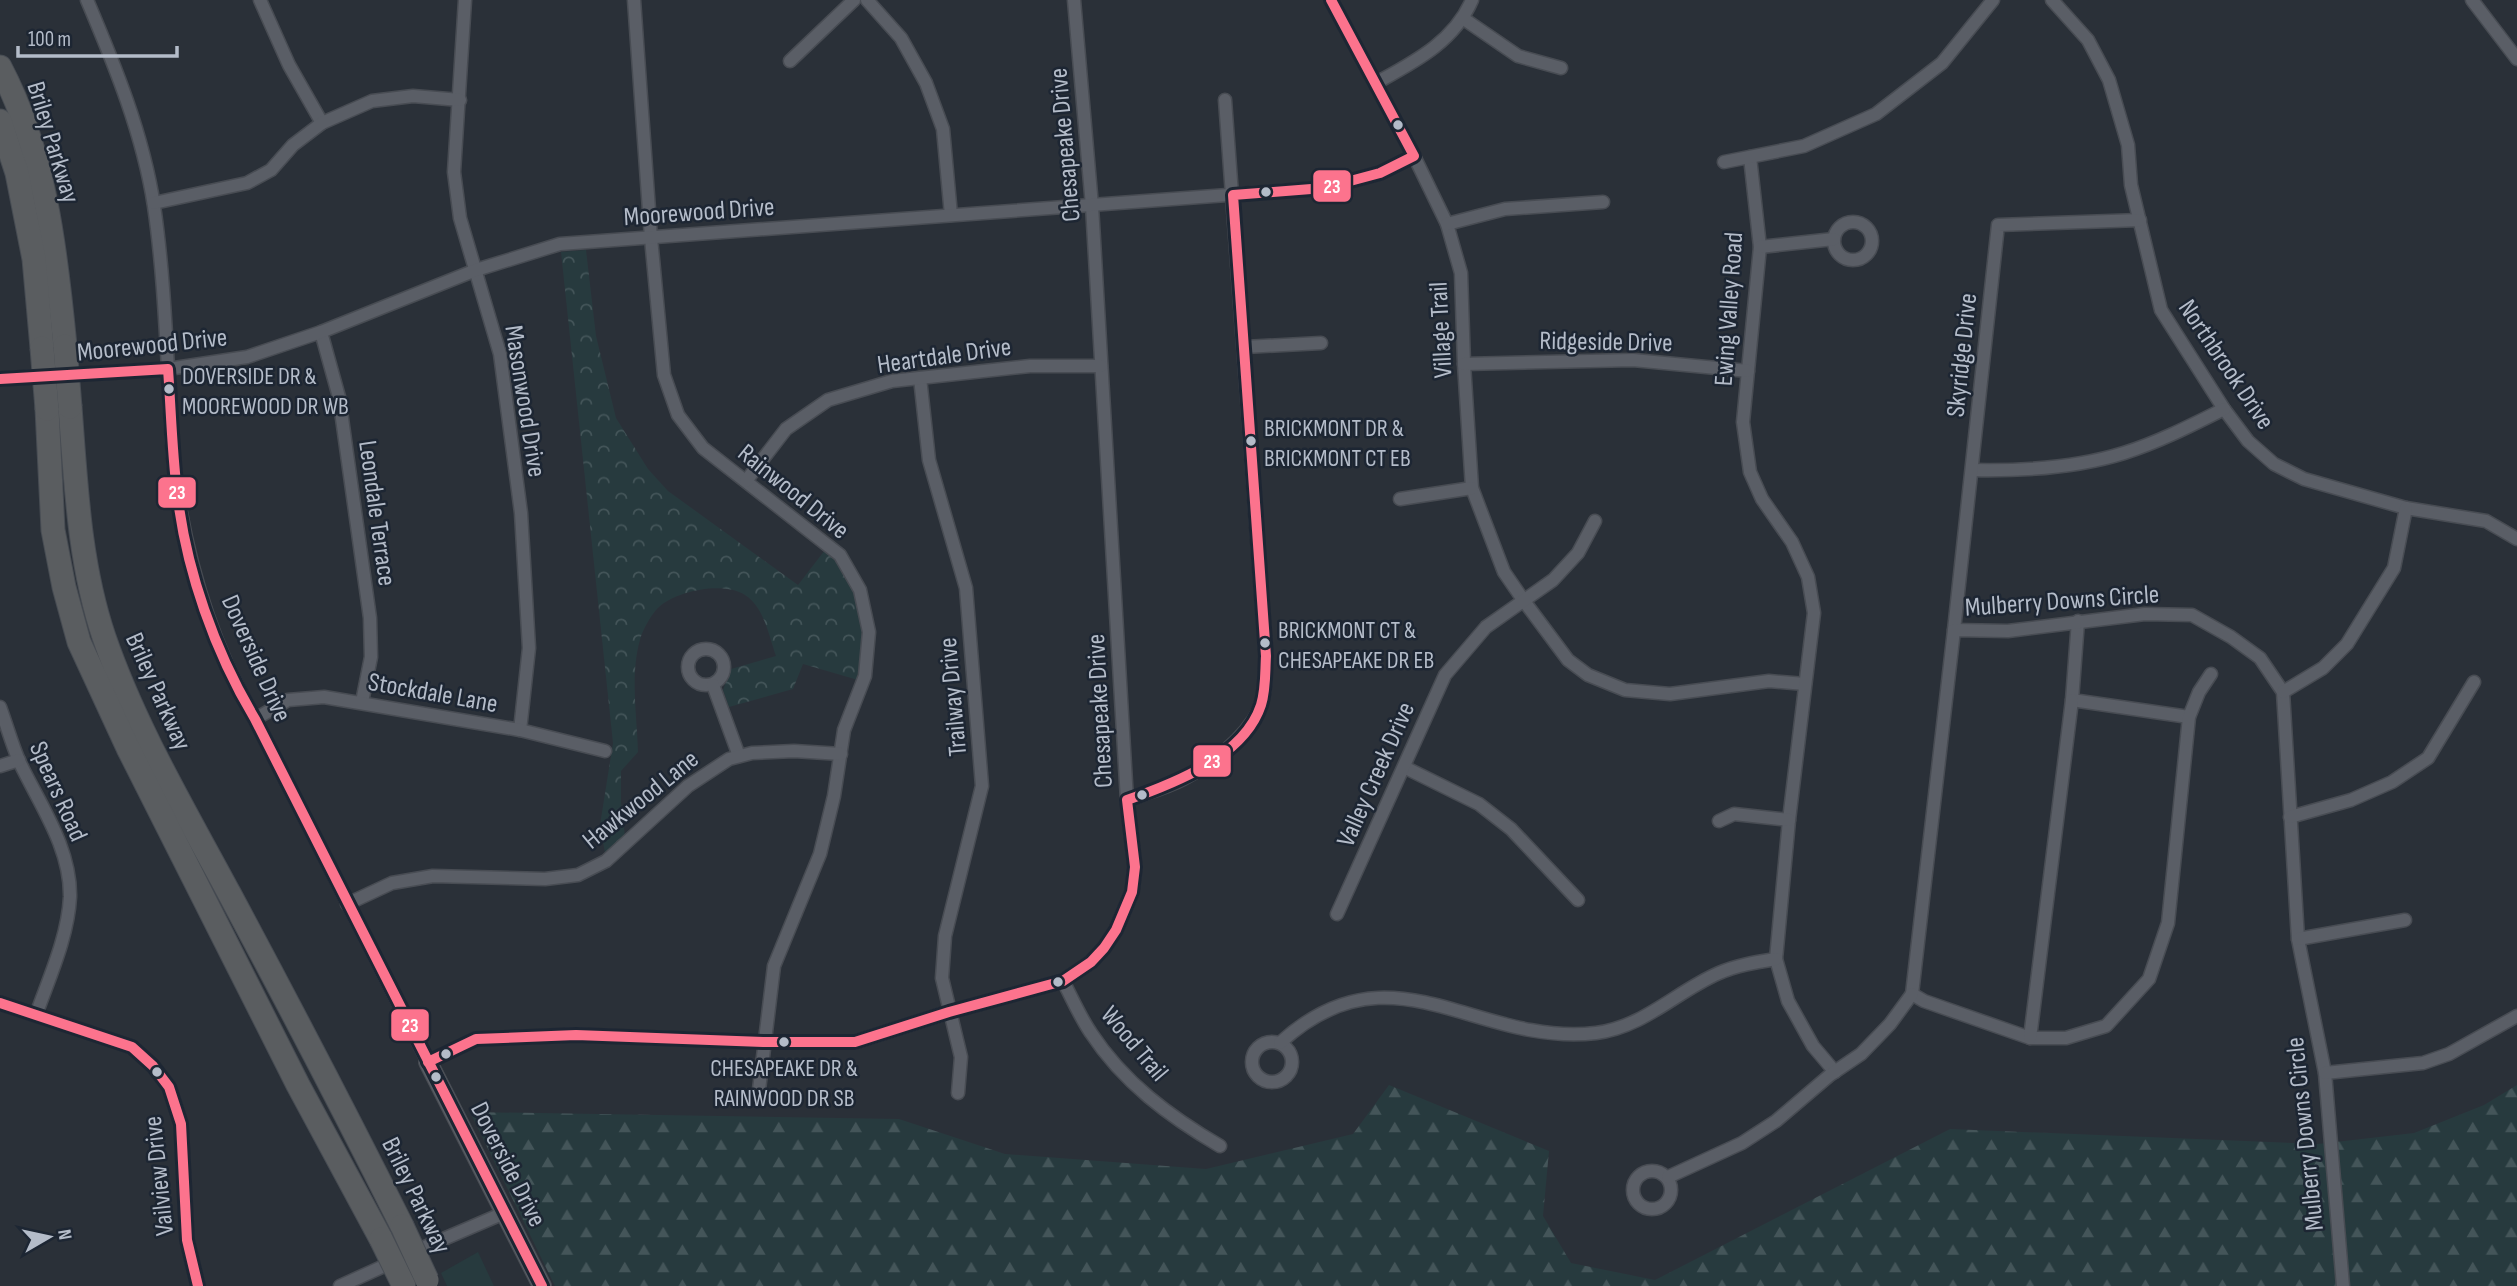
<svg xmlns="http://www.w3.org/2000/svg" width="2517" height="1286" viewBox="0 0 2517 1286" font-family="'Sofia Sans Condensed',sans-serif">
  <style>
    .grass { fill: #273a3e }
    .forest { fill: url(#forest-firs) }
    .park { fill: url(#park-crowns) }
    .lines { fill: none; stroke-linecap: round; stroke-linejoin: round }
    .street-casing { stroke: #484c53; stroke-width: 15 }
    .secondary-casing { stroke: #484c53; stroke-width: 20 }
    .highway-casing { stroke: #474c53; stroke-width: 25 }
    .street { stroke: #5a5e66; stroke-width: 12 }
    .secondary { stroke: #595d64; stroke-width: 18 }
    .highway { stroke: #5a5d60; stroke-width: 23 }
    .highway-bridge-casing { stroke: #474c53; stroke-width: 25; stroke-linecap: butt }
    .highway-bridge { stroke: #5a5d60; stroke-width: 23 }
    .bus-1-casing { stroke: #1d2633; stroke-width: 16 }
    .bus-1 { stroke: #fc738d; stroke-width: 10 }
    .bus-dot { fill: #b4bcc9; stroke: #1d2633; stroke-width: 2.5 }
    .labels { text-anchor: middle; stroke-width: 5; stroke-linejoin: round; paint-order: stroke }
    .bus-label { font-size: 24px; fill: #b4bcc9; stroke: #1d2633; text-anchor: start }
    .street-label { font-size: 26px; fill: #b4bcc9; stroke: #1d2633 }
    .line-badge { stroke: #1d2633; stroke-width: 2.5 }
    .badge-label { font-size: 19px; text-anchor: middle; font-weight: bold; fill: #fff }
  </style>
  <defs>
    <pattern id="forest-firs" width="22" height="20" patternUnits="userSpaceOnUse" patternTransform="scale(1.75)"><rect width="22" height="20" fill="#273a3e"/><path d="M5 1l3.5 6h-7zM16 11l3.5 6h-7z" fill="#445559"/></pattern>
    <pattern id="park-crowns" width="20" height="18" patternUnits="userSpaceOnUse" patternTransform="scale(1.75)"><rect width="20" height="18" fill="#273a3e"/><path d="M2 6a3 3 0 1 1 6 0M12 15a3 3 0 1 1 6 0" fill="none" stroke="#445559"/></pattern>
  </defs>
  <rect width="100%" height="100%" fill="#2a3038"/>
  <path class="grass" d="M478 1252 494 1286H447L441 1273Z"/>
  <path class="forest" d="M1389 1085 1549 1151 1543 1216 1571 1263 1655 1280 1950 1129 2318 1144 2414 1133 2484 1105 2517 1085V1286H555L470 1112 899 1119 1005 1154 1206 1169 1353 1134Z"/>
  <path class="park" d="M586 250 596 336 616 418 648 469 668 491 798 585 825 550C835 557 839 565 845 575 868 613 867 638 858 680L803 664 793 689 729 707 723 690 731 669 776 656C769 636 764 607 745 595 723 581 677 591 659 607 652 613 642 631 640 640 630 675 637 716 638 752L621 771V802L625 837 605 853 600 825 613 743 561 252Z"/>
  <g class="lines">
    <g class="street-casing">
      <g id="street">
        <path d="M87 0C115 66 143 134 154 206 162 260 165 315 168 369 171 411 171 454 178 496 191 575 214 649 255 719L428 1062 476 1039 576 1035 763 1042H855L949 1012 1063 981 1091 962 1104 948 1116 930 1132 892 1135 867 1127 800 1092 206 1074 0"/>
        <path d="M260 0 289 65 322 123"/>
        <path d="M465 0 454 172 460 218 500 354 521 513 529 648 520 730"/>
        <path d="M634 0 651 238 664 375 678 415 703 448 840 555 860 590 869 632 865 676 844 730 834 796 820 854 774 966 758 1098"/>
        <path d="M867 0 901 38 926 83 943 129 951 215"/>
        <path d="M1331 0 1414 156 1447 224 1461 273 1464 364 1472 488 1504 572 1524 601 1568 660 1588 675 1625 690 1670 694 1769 681 1805 684"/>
        <path d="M2052 0 2088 40 2109 80 2128 145 2131 185 2161 310 2224 409 2248 441 2274 464 2304 479 2406 508 2486 521 2517 539"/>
        <path d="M2472 0 2517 59"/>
        <path d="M1464 19 1518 56 1561 68"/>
        <path d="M790 61 854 0"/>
        <path d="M1376 83C1414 62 1454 42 1472 0"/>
        <path d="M1750 157 1760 247 1743 422 1750 472 1762 499 1792 542 1808 577 1814 613 1789 820 1776 959 1788 1001 1813 1046 1835 1072"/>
        <path d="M1724 162 1804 146 1876 114 1942 63 1993 0"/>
        <path d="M154 203 247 183 271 170 293 145 322 123 372 101 413 96 460 100"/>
        <circle cx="1853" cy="241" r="19"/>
        <path d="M1447 224 1505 209 1603 202"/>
        <path d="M1760 247 1834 239"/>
        <path d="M321 332 339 397 370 618 371 657 362 702"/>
        <path d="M1245 347 1321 343"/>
        <path d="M1464 364 1633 360 1748 371"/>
        <path d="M65 375 168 369 247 357 321 332 476 270 560 244 1324 188 1380 173 1414 156"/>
        <path d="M920 378 929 460 966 588 982 786 945 936 942 978 961 1057 958 1093"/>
        <path d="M0 379 47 376"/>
        <path d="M1973 470C2022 471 2076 468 2124 453 2159 442 2192 425 2224 409"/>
        <path d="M746 481 786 429 828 400 892 381 1030 366H1101"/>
        <path d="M1400 499 1472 488"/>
        <path d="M2078 621 2072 700 2189 717"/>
        <path d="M1954 630 1998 225 2140 220"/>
        <circle cx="706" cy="667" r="18"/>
        <path d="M2211 674 2199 692 2189 717 2168 923 2149 979 2106 1026 2066 1038H2030L1924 1001 1912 994 1954 630 2008 631 2145 614 2192 615 2231 637 2260 658 2283 692 2298 939 2325 1073 2343 1286"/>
        <path d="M713 685 739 756"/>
        <path d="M2283 692 2323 668 2347 644 2394 568 2406 508"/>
        <path d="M0 707C7 726 12 745 20 763 40 805 71 848 70 897 68 937 49 978 36 1015"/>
        <path d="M255 719 288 700 324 697 520 730 605 751"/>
        <path d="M0 766 19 760"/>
        <path d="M1404 767 1479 804 1511 829 1578 900"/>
        <path d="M1127 800C1146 793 1166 788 1183 779 1212 764 1245 738 1259 710 1266 694 1265 673 1266 656L1225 100"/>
        <path d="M2290 817 2351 800 2392 782 2428 758 2474 682"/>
        <path d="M1719 821 1734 814 1789 820"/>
        <path d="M347 904 392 883 433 876 545 879 578 875 606 861 688 786 729 759 752 753 794 751 841 754"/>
        <path d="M1337 914 1445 675 1486 627 1553 580 1578 553 1595 521"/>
        <path d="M2298 939 2405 920"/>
        <path d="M1063 981C1072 998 1080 1017 1091 1033 1123 1082 1170 1117 1220 1146"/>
        <path d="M0 1003 132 1047 153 1066 169 1087 181 1124 187 1240 198 1286"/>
        <path d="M2030 1038 2072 700"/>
        <circle cx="1272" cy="1062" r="20"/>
        <path d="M1280 1043C1392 940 1475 1047 1596 1033 1644 1027 1677 991 1719 973 1737 965 1757 962 1776 959"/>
        <path d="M2325 1073 2423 1063 2449 1054 2517 1016"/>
        <circle cx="1652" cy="1190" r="19"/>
        <path d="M1668 1177 1742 1143 1776 1121 1830 1075 1861 1054 1890 1024 1912 994"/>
        <path d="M411 1253 504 1213"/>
        <path d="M340 1286 395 1261"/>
      </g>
    </g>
    <g class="secondary-casing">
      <path id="secondary" d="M428 1062 542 1286"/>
    </g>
    <g class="highway-casing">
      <g id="highway">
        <path d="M0 67C45 152 56 252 65 346"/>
        <path d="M0 121 17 173 34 259 42 348"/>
        <path d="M70 407C76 484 79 563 104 637 135 727 184 809 229 893 288 1003 346 1114 402 1226"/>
        <path d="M47 409 53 530 64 587 79 642 128 748 298 1085 381 1239"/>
      </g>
    </g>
    <use href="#street" class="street"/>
    <use href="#secondary" class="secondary"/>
    <use href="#highway" class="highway"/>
    <g class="highway-bridge-casing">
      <g id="highway-bridge">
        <path d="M65 346 70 407"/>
        <path d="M42 348 47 409"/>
        <path d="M402 1226 427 1280"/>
        <path d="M381 1239 404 1286"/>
      </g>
    </g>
    <use href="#highway-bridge" class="highway-bridge"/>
    <g class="bus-1-casing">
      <g id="bus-1">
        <path d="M0 379 168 369C171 410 172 451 177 492 186 571 215 652 255 719L542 1286"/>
        <path d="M0 1003 132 1047 153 1066 169 1087 181 1124 187 1240 198 1286"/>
        <path d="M428 1062 476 1039 576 1035 763 1042H855L949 1012 1063 981 1091 962 1104 948 1116 930 1132 892 1135 867 1127 800C1173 784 1244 757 1261 705 1266 689 1265 672 1266 656L1233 195 1324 188 1380 173 1414 156 1331 0"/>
      </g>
    </g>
    <use href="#bus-1" class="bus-1"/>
  </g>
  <g class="bus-dot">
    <circle cx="1398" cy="125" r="6"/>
    <circle cx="1266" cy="192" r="6"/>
    <circle cx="169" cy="389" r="6"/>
    <circle cx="1251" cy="441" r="6"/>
    <circle cx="1265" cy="643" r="6"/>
    <circle cx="1142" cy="795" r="6"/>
    <circle cx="1058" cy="982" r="6"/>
    <circle cx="784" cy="1042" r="6"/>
    <circle cx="446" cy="1054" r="6"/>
    <circle cx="157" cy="1072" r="6"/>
    <circle cx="436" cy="1077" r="6"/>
  </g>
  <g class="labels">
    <g class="bus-label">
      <text x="182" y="384">DOVERSIDE DR &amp;<tspan x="182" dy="30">MOOREWOOD DR WB</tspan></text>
      <text x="1264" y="436">BRICKMONT DR &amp;<tspan x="1264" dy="30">BRICKMONT CT EB</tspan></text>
      <text x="1278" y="638">BRICKMONT CT &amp;<tspan x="1278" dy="30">CHESAPEAKE DR EB</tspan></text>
      <text x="784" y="1076" text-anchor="middle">CHESAPEAKE DR &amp;<tspan x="784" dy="30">RAINWOOD DR SB</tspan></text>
    </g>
    <g class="street-label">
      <text transform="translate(54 142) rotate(73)" y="9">Briley Parkway</text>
      <text transform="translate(1064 145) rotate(-95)" y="9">Chesapeake Drive</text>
      <text transform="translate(699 211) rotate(-4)" y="9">Moorewood Drive</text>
      <text transform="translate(1728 309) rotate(-86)" y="9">Ewing Valley Road</text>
      <text transform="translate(1440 330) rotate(-93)" y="9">Village Trail</text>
      <text transform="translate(1606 341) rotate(1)" y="9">Ridgeside Drive</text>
      <text transform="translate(152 344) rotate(-6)" y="9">Moorewood Drive</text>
      <text transform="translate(944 355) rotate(-8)" y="9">Heartdale Drive</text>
      <text transform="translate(1961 355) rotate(-84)" y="9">Skyridge Drive</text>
      <text transform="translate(2227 364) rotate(56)" y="9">Northbrook Drive</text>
      <text transform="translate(526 401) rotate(81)" y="9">Masonwood Drive</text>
      <text transform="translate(794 491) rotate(39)" y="9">Rainwood Drive</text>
      <text transform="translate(378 513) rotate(82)" y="9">Leondale Terrace</text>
      <text transform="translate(2062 600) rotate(-4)" y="9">Mulberry Downs Circle</text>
      <text transform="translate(257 658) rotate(66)" y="9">Doverside Drive</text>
      <text transform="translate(159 691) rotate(66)" y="9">Briley Parkway</text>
      <text transform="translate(433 692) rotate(10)" y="9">Stockdale Lane</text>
      <text transform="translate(952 697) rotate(-95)" y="9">Trailway Drive</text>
      <text transform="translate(1099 711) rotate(-93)" y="9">Chesapeake Drive</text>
      <text transform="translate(1375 774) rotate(-66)" y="9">Valley Creek Drive</text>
      <text transform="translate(59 791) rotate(66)" y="9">Spears Road</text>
      <text transform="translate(640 799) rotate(-39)" y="9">Hawkwood Lane</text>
      <text transform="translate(1135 1043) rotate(50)" y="9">Wood Trail</text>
      <text transform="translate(2304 1134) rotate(-96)" y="9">Mulberry Downs Circle</text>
      <text transform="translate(509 1164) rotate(63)" y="9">Doverside Drive</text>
      <text transform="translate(158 1176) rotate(-96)" y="9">Vailview Drive</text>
      <text transform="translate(417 1195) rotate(64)" y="9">Briley Parkway</text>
    </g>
  </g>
  <g class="line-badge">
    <rect x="1312" y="169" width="40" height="34" rx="7" fill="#fc738d"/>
    <rect x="157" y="476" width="40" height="33" rx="7" fill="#fc738d"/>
    <rect x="1192" y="744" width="40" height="34" rx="7" fill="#fc738d"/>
    <rect x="390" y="1008" width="40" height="34" rx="7" fill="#fc738d"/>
  </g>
  <g class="badge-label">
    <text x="1332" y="193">23</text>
    <text x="177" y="499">23</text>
    <text x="1212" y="768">23</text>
    <text x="410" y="1032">23</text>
  </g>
  <g transform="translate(49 1237) rotate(81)" stroke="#1d2633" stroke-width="5" paint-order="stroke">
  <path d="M0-5L12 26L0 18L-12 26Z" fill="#b4bcc9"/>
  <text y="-10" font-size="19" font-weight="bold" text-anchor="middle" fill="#b4bcc9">N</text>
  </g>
  <path d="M18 46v10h159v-10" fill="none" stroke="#b4bcc9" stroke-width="3.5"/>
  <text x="28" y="46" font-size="21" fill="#b4bcc9" stroke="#1d2633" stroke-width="5" paint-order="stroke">100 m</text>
</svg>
